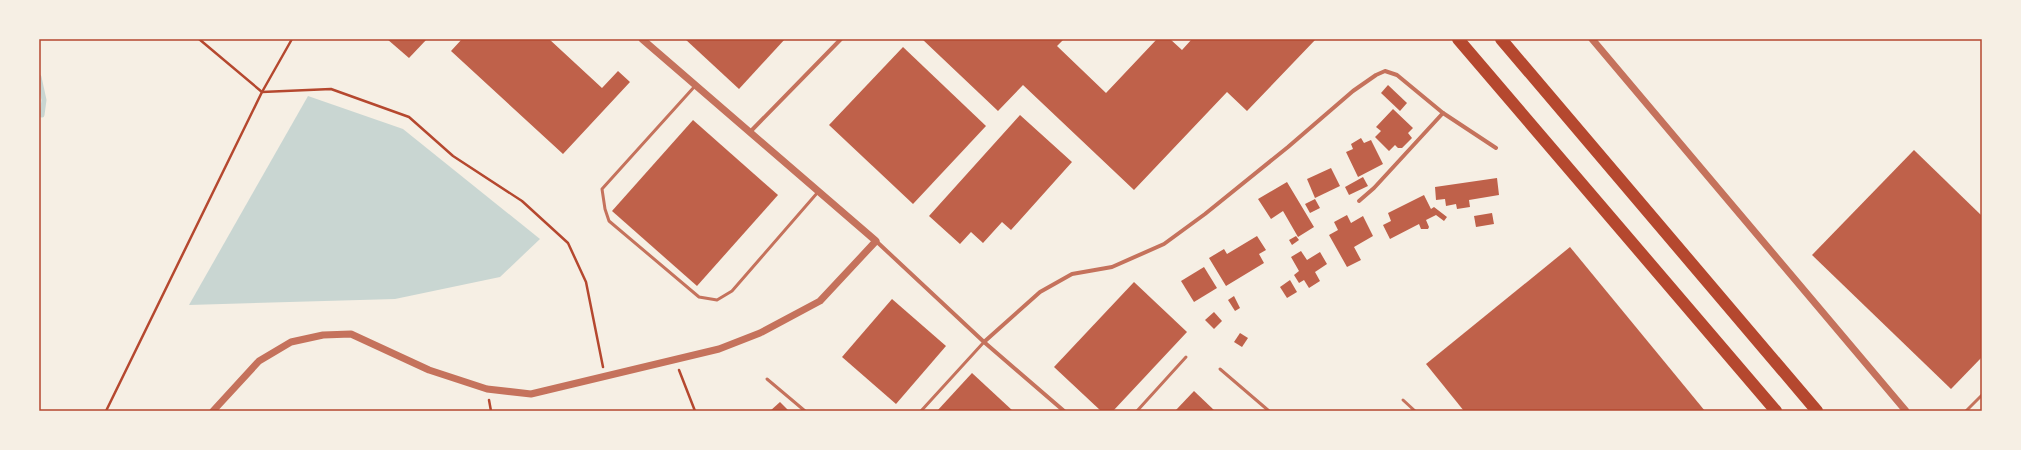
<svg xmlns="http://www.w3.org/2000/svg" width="2021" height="450" viewBox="0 0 2021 450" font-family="'Varela Round',sans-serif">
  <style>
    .water { fill: #c9d6d2 }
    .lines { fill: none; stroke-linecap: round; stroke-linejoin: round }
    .stream { stroke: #c9d6d2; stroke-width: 5 }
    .building { fill: #bf614a }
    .path { stroke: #b5482f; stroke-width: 2.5 }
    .service { stroke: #c5725c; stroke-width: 3 }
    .minor { stroke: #c5725c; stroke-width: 4 }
    .tertiary { stroke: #c5725c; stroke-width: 7 }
    .motorway { stroke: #b5482f; stroke-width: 12 }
    .neatline { fill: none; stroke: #b5482f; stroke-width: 1.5 }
  </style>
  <rect width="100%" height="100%" fill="#f6efe4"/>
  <path class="water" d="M308 96 403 129 540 239 500 277 395 299 189 305Z"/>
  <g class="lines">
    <path class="stream" d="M39 77 44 100 42 115"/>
  </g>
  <g class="building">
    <path d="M387 39H427L409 58Z"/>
    <path d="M462 39H549L602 88 618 71 630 82 563 154 451 51Z"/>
    <path d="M685 39H785L739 89Z"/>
    <path d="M922 39H1064L1057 46 1106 93 1157 39H1170L1182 50 1192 39H1316L1247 111 1227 92 1134 190 1023 85 998 111Z"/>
    <path d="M903 47 986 126 913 204 829 125Z"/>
    <path d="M1388 85 1407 103 1400 111 1381 93Z"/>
    <path d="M1393 109 1413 128 1408 133 1412 138 1402 148H1398L1395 145 1389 151 1375 137 1381 131 1376 127Z"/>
    <path d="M1020 115 1072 162 1011 230 1002 222 983 243 971 232 960 244 929 216Z"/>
    <path d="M693 120 778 195 697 286 612 211Z"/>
    <path d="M1361 138 1364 143 1371 140 1383 164 1358 177 1346 152 1353 149 1351 144Z"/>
    <path d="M1914 150 1982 216V357L1951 389 1812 255Z"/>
    <path d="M1331 168 1340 186 1315 198 1307 179Z"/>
    <path d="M1363 177 1368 186 1349 195 1345 187Z"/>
    <path d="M1497 178 1499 195 1469 200 1470 207 1457 209 1456 204 1446 206 1445 199 1436 200 1435 187Z"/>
    <path d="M1287 182 1314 227 1298 237 1283 211 1271 219 1258 199Z"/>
    <path d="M1424 195 1431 209 1434 207 1447 217 1444 221 1436 215 1426 220 1429 227 1428 229H1421L1419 224 1390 239 1383 225 1391 221 1388 213Z"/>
    <path d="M1315 199 1320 208 1310 213 1305 204Z"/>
    <path d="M1492 213 1494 224 1476 227 1474 216Z"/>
    <path d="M1347 215 1351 223 1363 216 1373 236 1354 247 1361 260 1347 267 1329 235 1338 230 1334 222Z"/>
    <path d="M1257 236 1266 250 1259 254 1264 263 1226 286 1209 258 1224 249 1227 254Z"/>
    <path d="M1296 236 1299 240 1292 245 1289 240Z"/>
    <path d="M1570 247 1705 411H1464L1426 364Z"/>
    <path d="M1301 251 1307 260 1320 252 1327 264 1315 272 1320 281 1309 288 1304 280 1299 283 1294 275 1299 271 1291 257Z"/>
    <path d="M1204 267 1217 288 1194 302 1181 281Z"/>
    <path d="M1290 280 1297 292 1287 298 1280 287Z"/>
    <path d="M1134 282 1187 332 1113 411H1101L1054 367Z"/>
    <path d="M1234 296 1240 308 1235 311 1228 300Z"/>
    <path d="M892 299 946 346 896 404 842 357Z"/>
    <path d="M1214 312 1222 321 1214 329 1205 320Z"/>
    <path d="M1240 333 1248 338 1242 347 1234 342Z"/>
    <path d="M972 373 1013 411H937Z"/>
    <path d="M1194 391 1215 411H1175Z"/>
    <path d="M780 402 789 411H770Z"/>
  </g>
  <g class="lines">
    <g class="path">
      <path d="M199 39 262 92 331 89 409 117 453 156 522 201 568 243 586 282 603 367"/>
      <path d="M679 370 695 411"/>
      <path d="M489 400 491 411"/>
      <path d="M106 411 262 92 292 39"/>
    </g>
    <g class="service">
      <path d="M695 86 602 189 605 209 609 221 699 297 717 300 732 291 818 192"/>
      <path d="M1220 369 1269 411"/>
      <path d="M767 379 805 411"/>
      <path d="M1403 400 1415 411"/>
      <path d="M921 411 984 342"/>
      <path d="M1137 411 1186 357"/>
      <path d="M1966 411 1982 395"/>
    </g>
    <g class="minor">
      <path d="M750 132 841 39"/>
      <path d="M1359 201 1374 188 1443 113"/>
      <path d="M876 241 984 342 1064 411"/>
      <path d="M984 342 1040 292 1072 274 1112 267 1164 244 1205 214 1288 147 1353 91 1376 75 1385 71 1397 75 1443 113 1496 148"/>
    </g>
    <g class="tertiary">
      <path d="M1592 39 1906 411"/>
      <path d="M213 411 259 361 291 342 323 335 351 334 429 370 487 389 531 394 719 349 760 333 820 301 876 241 642 39"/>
    </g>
    <g class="motorway">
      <path d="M1458 39 1776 411"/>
      <path d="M1501 39 1817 411"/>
    </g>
  </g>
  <rect width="2021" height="450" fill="none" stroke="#f6efe4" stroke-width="80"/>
  <rect x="40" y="40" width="1941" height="370" class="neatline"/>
</svg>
